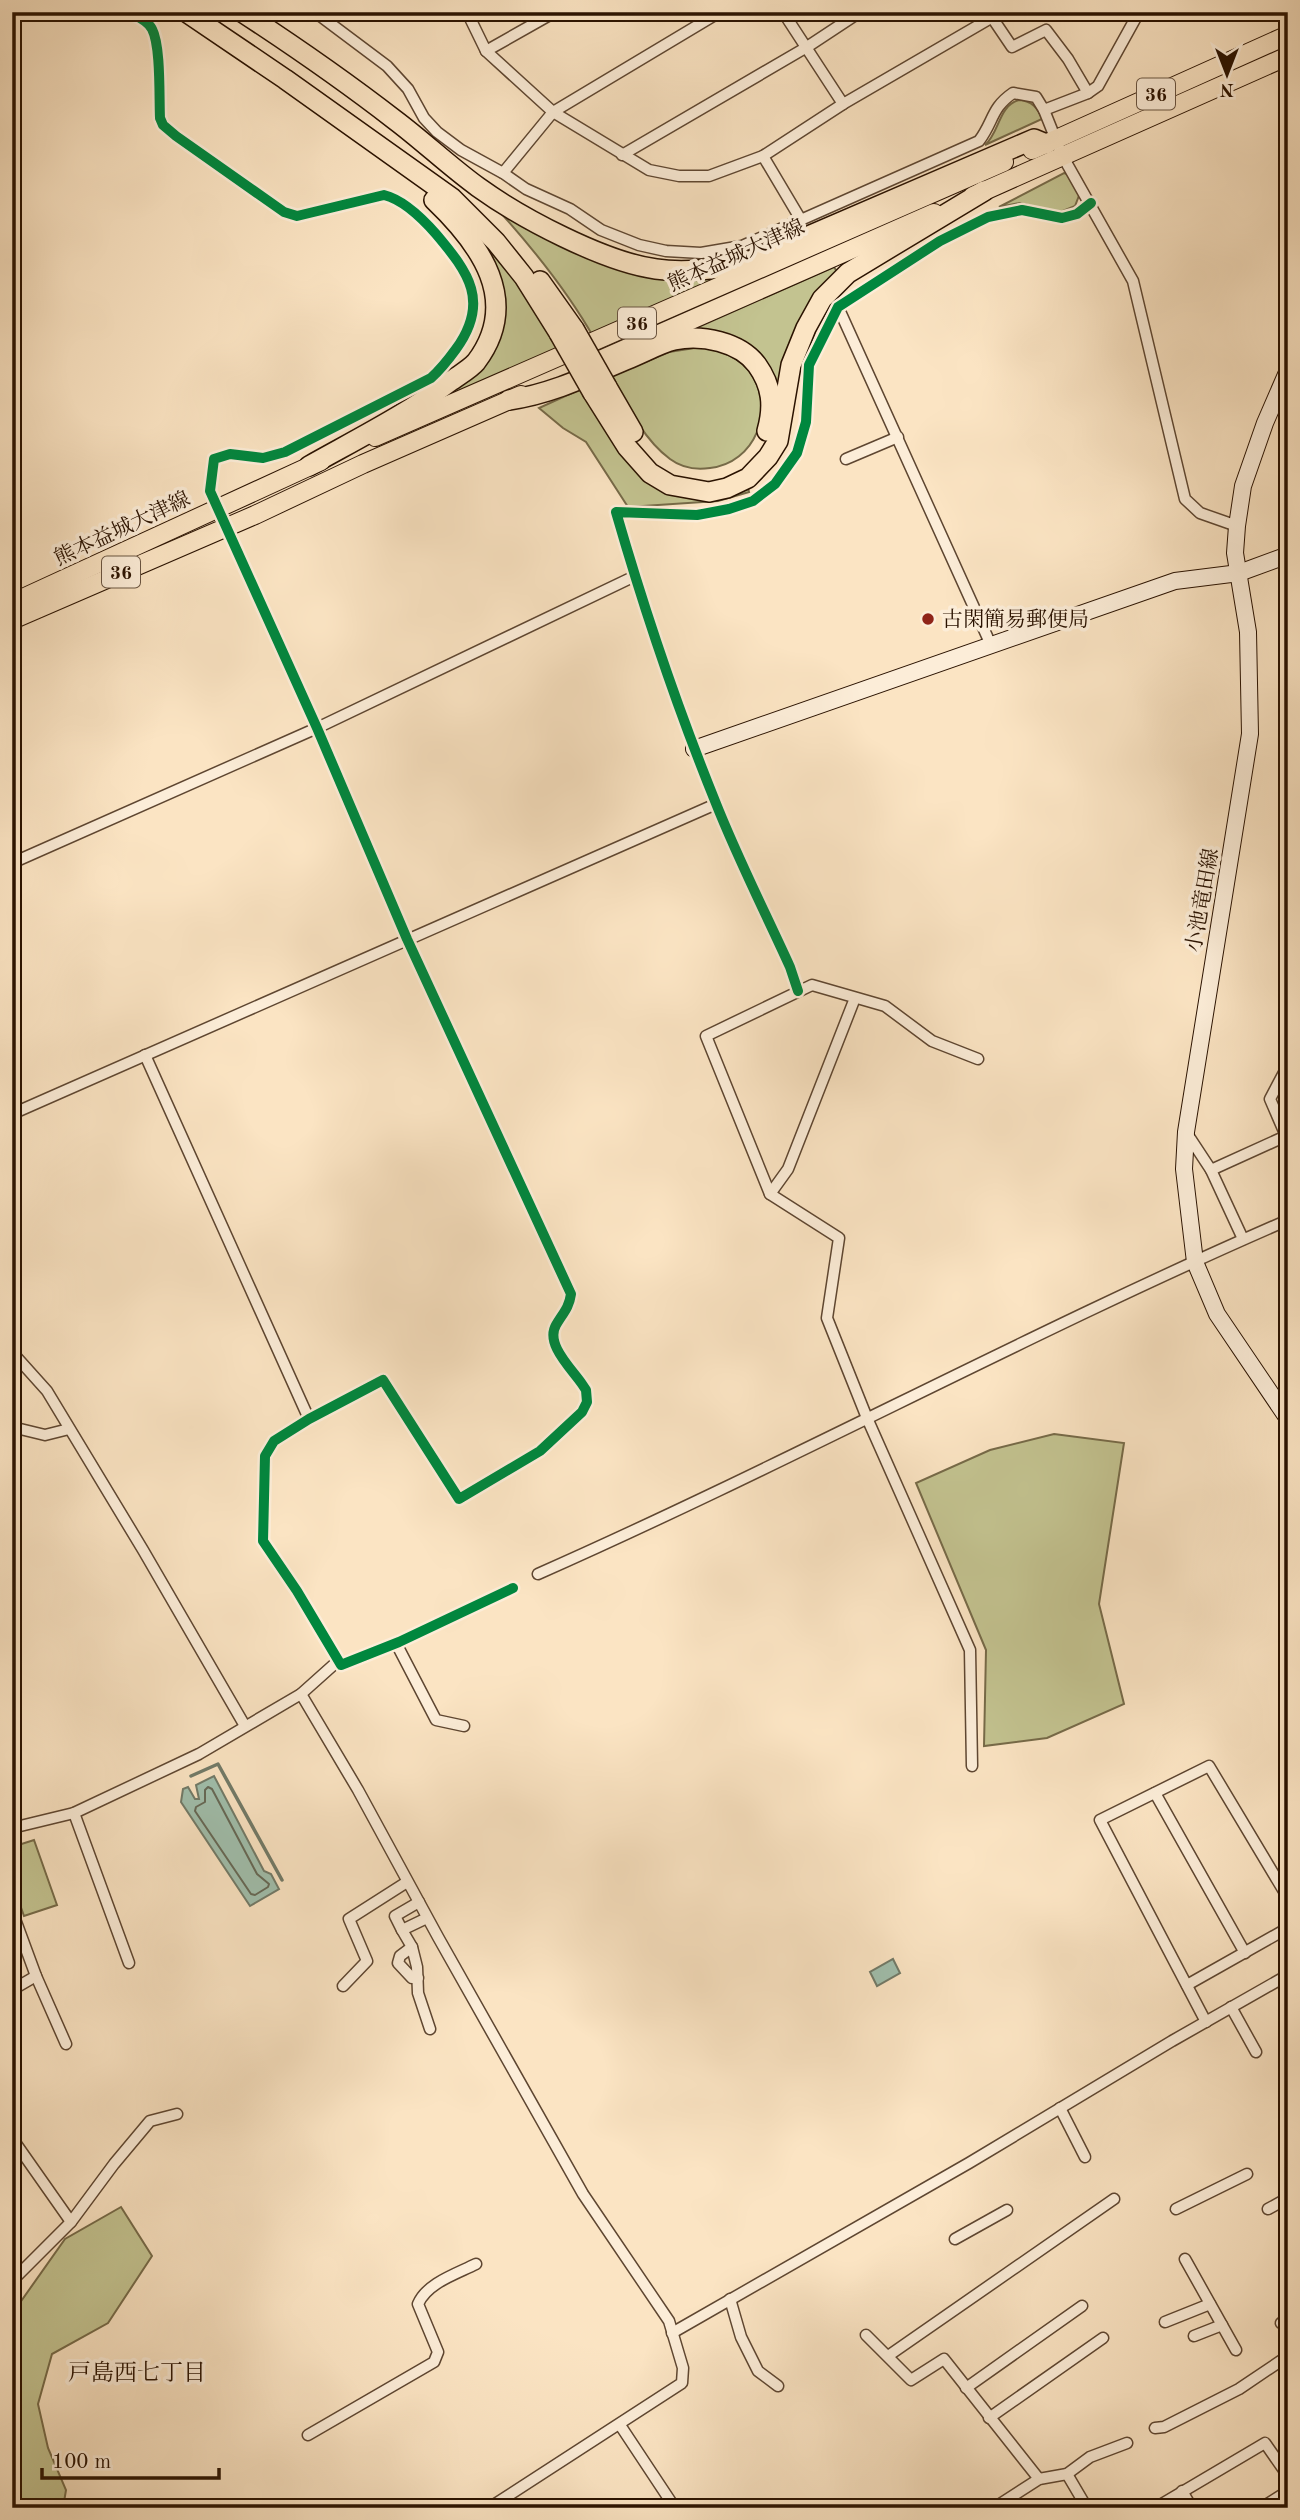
<svg xmlns="http://www.w3.org/2000/svg" width="1300" height="2520" viewBox="0 0 1300 2520" font-family="'Old Standard TT','Noto Serif JP',serif">
  <style>
    .green { fill: #c3c390; stroke: #766a48; stroke-width: 2 }
    .water { fill: #a0bfad; stroke: #717a68; stroke-width: 2 }
    .lines { fill: none; stroke-linecap: round; stroke-linejoin: round }
    .shore { stroke: #656856; stroke-width: 2 }
    .stream { stroke: #717a68; stroke-width: 3.5 }
    .street-casing { stroke: #5e4631; stroke-width: 13 }
    .secondary-casing { stroke: #2a1200; stroke-width: 18 }
    .primary-casing { stroke: #2a1200; stroke-width: 20 }
    .highway-casing { stroke: #2a1200; stroke-width: 22 }
    .street { stroke: #fcedd8; stroke-width: 10 }
    .secondary { stroke: #fcedd8; stroke-width: 16 }
    .primary { stroke: #fbe4c3; stroke-width: 18 }
    .highway { stroke: #fbe4c3; stroke-width: 19 }
    .highway-bridge-casing { stroke: #2a1200; stroke-width: 22; stroke-linecap: butt }
    .highway-bridge { stroke: #fbe4c3; stroke-width: 19 }
    .cycleway-casing { stroke: #fcedd8; stroke-width: 15 }
    .cycleway { stroke: #00873e; stroke-width: 10 }
    .poi-dot { fill: #8f2418; stroke: #fcedd8; stroke-width: 2.5 }
    .labels { text-anchor: middle; stroke-width: 7; stroke-linejoin: round; paint-order: stroke }
    .shield { fill: #fcedd8; stroke: #695441; stroke-width: 2 }
    .shield-label { font-size: 19px; font-weight: bold; fill: #2a1200 }
    .street-label { font-size: 21px; fill: #2a1200; stroke: #fcedd8 }
    .poi-label { font-size: 21px; fill: #2a1200; stroke: #fcedd8; text-anchor: start }
    .neighbourhood-label { font-size: 23px; fill: #2a1200; stroke: #fcedd8 }
  </style>
  <rect width="100%" height="100%" fill="#fbe4c3"/>
  <filter id="stains"><feTurbulence type="fractalNoise" baseFrequency=".00286" numOctaves="4"/><feColorMatrix values="0 0 0 0 .2 0 0 0 0 .09 0 0 0 0 .02 0 0 0 .5 -.17"/></filter>
  <radialGradient id="worn" r=".72"><stop offset=".6" stop-color="#630" stop-opacity="0"/><stop offset="1" stop-color="#630" stop-opacity=".3"/></radialGradient>
  <g class="green">
    <path d="M1019 100C1032 101 1038 108 1042 119L985 145C1000 132 998 106 1019 100Z"/>
    <path d="M1064 173 1067 174 1080 193 1075 206 1058 213 1020 203 999 207Z"/>
    <path d="M500 212 579 248 735 275 594 338C568 292 535 251 500 212Z"/>
    <path d="M477 235 492 245 567 350 427 408 502 325 505 306 503 288 492 256Z"/>
    <path d="M834 267 839 275 780 414C759 369 756 329 698 332L696 328Z"/>
    <path d="M701 347C720 350 740 357 751 374 776 410 755 463 710 468 696 470 682 468 670 459 643 439 627 405 612 376L669 352Z"/>
    <path d="M585 387 668 493C703 503 715 497 748 488L749 492 718 501 628 507 586 442 563 428 539 408Z"/>
    <path d="M1054 1434 1124 1443 1099 1604 1124 1704 1047 1738 984 1746 986 1650 916 1483 990 1450Z"/>
    <path d="M34 1840 57 1905 24 1916 12 1882V1847Z"/>
    <path d="M121 2207 152 2256 108 2323 52 2354 38 2404 48 2448 66 2490 63 2508H12V2314L65 2239Z"/>
  </g>
  <g class="water">
    <path d="M214 1776 264 1871 271 1874 279 1889 250 1906 181 1802 183 1789 188 1787 195 1799H199L196 1785Z"/>
    <path d="M893 1959 900 1973 877 1986 870 1972Z"/>
  </g>
  <g class="lines">
    <path class="shore" d="M208 1787 212 1789 257 1874 269 1884 268 1887 255 1895 251 1894 195 1811 196 1807 205 1802V1790Z"/>
    <path class="stream" d="M191 1776 218 1764 282 1880"/>
    <g class="street-casing">
      <g id="street">
        <path d="M129 12C137 16 148 21 152 29 161 46 159 97 160 118L163 125 176 136 284 212 297 216 384 195C404 200 422 218 436 234 469 273 490 302 456 349 448 360 441 369 431 378L285 452 263 458 230 454 214 459 210 491 317 728 407 939 571 1294C569 1308 563 1313 556 1325 545 1344 571 1368 582 1384L586 1390 587 1402 582 1412 540 1451 459 1499 383 1380 309 1419 274 1441 265 1456 263 1541 297 1591 341 1665 399 1642 513 1588"/>
        <path d="M315 12 387 66 408 89 424 118 437 132 461 150 503 173 526 189 570 209 601 230 639 245 666 251 701 253 742 246 979 141C994 121 991 108 1013 93L1036 97 1044 110 1088 93 1098 86 1139 12"/>
        <path d="M467 12 486 51 553 112 649 170 679 176H709L763 156 843 104 991 18"/>
        <path d="M783 12 843 104"/>
        <path d="M989 13 1012 47 1046 30 1068 59 1088 93"/>
        <path d="M486 51 555 12"/>
        <path d="M1044 110 1062 155 1133 281 1185 499 1200 513 1237 526"/>
        <path d="M622 155 807 47 860 12"/>
        <path d="M763 156 801 220"/>
        <path d="M503 173 553 112 720 12"/>
        <path d="M838 307 991 645"/>
        <path d="M846 459 898 437"/>
        <path d="M12 701 16 618"/>
        <path d="M12 863 317 728 635 576"/>
        <path d="M798 991 790 967C765 912 737 857 715 801 677 707 644 609 616 512L697 515 729 509 753 501 775 484 797 453 806 422 809 365 838 307 940 241 988 217 1022 210 1062 218 1077 214 1091 203"/>
        <path d="M145 1055 309 1419"/>
        <path d="M12 1114 716 804"/>
        <path d="M1186 1132 1211 1170 1243 1239"/>
        <path d="M1211 1170 1286 1136 1270 1099 1288 1065"/>
        <path d="M770 1194 788 1169 855 998"/>
        <path d="M12 1352 47 1391 143 1550 245 1726"/>
        <path d="M12 1427 45 1435 69 1429"/>
        <path d="M538 1574C791 1462 1034 1330 1288 1220"/>
        <path d="M396 1643 436 1720 464 1726"/>
        <path d="M301 1694 358 1790 438 1937 583 2194 669 2321 683 2368 682 2383 489 2508"/>
        <path d="M972 1766 970 1650 867 1418 827 1318 839 1238 770 1194 706 1036 812 985 885 1006 932 1041 978 1059"/>
        <path d="M1155 1793 1245 1953"/>
        <path d="M74 1813 129 1963"/>
        <path d="M12 1828 74 1813 199 1754 301 1694 339 1660"/>
        <path d="M419 1902 395 1916 402 1930 427 1918"/>
        <path d="M12 1911 36 1976 66 2044"/>
        <path d="M402 1930 412 1947 417 1967 418 1993 430 2029"/>
        <path d="M412 1947 400 1956 398 1963 412 1978H418"/>
        <path d="M1187 1985 1288 1928"/>
        <path d="M343 1986 367 1961 349 1919 407 1882"/>
        <path d="M12 1990 36 1976"/>
        <path d="M1231 2007 1256 2052"/>
        <path d="M1206 2022 1100 1820 1209 1766 1288 1898"/>
        <path d="M1060 2108 1085 2157"/>
        <path d="M12 2138 71 2222"/>
        <path d="M1176 2209 1247 2174"/>
        <path d="M1268 2209 1288 2198"/>
        <path d="M955 2239 1007 2210"/>
        <path d="M1185 2259 1236 2350"/>
        <path d="M12 2281 71 2222 114 2164 150 2121 177 2114"/>
        <path d="M730 2299 741 2337 758 2371 778 2386"/>
        <path d="M1165 2322 1210 2304"/>
        <path d="M1281 2323 1288 2319"/>
        <path d="M672 2333 969 2163 1172 2041 1288 1975"/>
        <path d="M866 2335 911 2380 944 2359 1039 2479"/>
        <path d="M1194 2336 1222 2325"/>
        <path d="M888 2356 1114 2199"/>
        <path d="M966 2388 1082 2306"/>
        <path d="M989 2418 1103 2338"/>
        <path d="M620 2425 675 2508"/>
        <path d="M1155 2428 1164 2427 1239 2389 1288 2356"/>
        <path d="M308 2435 434 2362 438 2352 418 2304C427 2283 456 2274 476 2264"/>
        <path d="M1067 2474 1087 2508"/>
        <path d="M1182 2491 1192 2508"/>
        <path d="M994 2508 1039 2479 1067 2474 1090 2457 1127 2443"/>
        <path d="M1155 2508 1265 2443 1288 2476"/>
        <path d="M1261 2508 1288 2491"/>
      </g>
    </g>
    <g class="secondary-casing">
      <g id="secondary">
        <path d="M1288 370 1265 423 1243 486 1237 526 1235 553 1248 632 1250 734 1186 1132 1184 1169 1195 1262 1217 1314 1288 1419"/>
        <path d="M694 749 1175 581 1239 573 1288 555"/>
      </g>
    </g>
    <g class="primary-casing">
      <g id="primary">
        <path d="M1032 150 1288 35"/>
        <path d="M973 196 1288 56"/>
        <path d="M582 368 934 213"/>
        <path d="M375 437 1004 162"/>
        <path d="M12 603 321 461"/>
        <path d="M12 620 255 515 363 464 521 395"/>
      </g>
    </g>
    <g class="highway-casing">
      <g id="highway">
        <path d="M186 12 285 79 452 198 496 242 524 277 559 333"/>
        <path d="M242 12C294 46 346 82 395 120 423 141 449 166 478 187 521 218 604 262 656 269 684 273 714 269 741 265L1034 139 1046 144"/>
        <path d="M540 281 574 329"/>
        <path d="M607 387 633 432"/>
        <path d="M593 393 627 447 650 473 670 485 709 492 727 488 748 478 768 457 778 441 791 365 806 328 822 299 848 273 984 191"/>
        <path d="M509 400C553 394 594 373 635 356 647 351 661 343 674 340 702 334 740 342 757 365 772 386 774 406 767 431"/>
        <path d="M309 466C357 439 407 414 451 381 459 375 470 369 476 362 522 301 480 244 434 200"/>
      </g>
    </g>
    <use href="#street" class="street"/>
    <use href="#secondary" class="secondary"/>
    <use href="#primary" class="primary"/>
    <use href="#highway" class="highway"/>
    <g class="highway-bridge-casing">
      <g id="highway-bridge">
        <path d="M574 329 607 387"/>
        <path d="M559 333 593 393"/>
      </g>
    </g>
    <use href="#highway-bridge" class="highway-bridge"/>
    <g class="cycleway-casing">
      <g id="cycleway">
        <path d="M129 12C137 16 148 21 152 29 161 46 159 97 160 118L163 125 176 136 284 212 297 216 384 195C404 200 422 218 436 234 469 273 490 302 456 349 448 360 441 369 431 378L285 452 263 458 230 454 214 459 210 491 317 728 407 939 571 1294C569 1308 563 1313 556 1325 545 1344 571 1368 582 1384L586 1390 587 1402 582 1412 540 1451 459 1499 383 1380 309 1419 274 1441 265 1456 263 1541 297 1591 341 1665 399 1642 513 1588"/>
        <path d="M798 991 790 967C765 912 737 857 715 801 677 707 644 609 616 512L697 515 729 509 753 501 775 484 797 453 806 422 809 365 838 307 940 241 988 217 1022 210 1062 218 1077 214 1091 203"/>
      </g>
    </g>
    <use href="#cycleway" class="cycleway"/>
  </g>
  <circle class="poi-dot" cx="928" cy="619" r="7"/>
  <g class="labels">
    <g class="shield">
      <rect x="1137" y="78.5" width="38" height="31" rx="5"/>
      <rect x="618" y="307.5" width="38" height="31" rx="5"/>
      <rect x="102" y="556.5" width="38" height="31" rx="5"/>
    </g>
    <g class="shield-label">
      <text x="1156" y="101">36</text>
      <text x="637" y="330">36</text>
      <text x="121" y="579">36</text>
    </g>
    <g class="street-label">
      <text transform="translate(736 255) rotate(-24)" y="7">熊本益城大津線</text>
      <text transform="translate(122 528) rotate(-25)" y="7">熊本益城大津線</text>
      <text transform="translate(1202 900) rotate(-80)" y="7">小池竜田線</text>
    </g>
    <g class="poi-label">
      <text x="942" y="626">古閑簡易郵便局</text>
    </g>
    <g class="neighbourhood-label">
      <text x="137" y="2380">戸島西七丁目</text>
    </g>
  </g>
  <rect width="1300" height="2520" fill="none" stroke="#fbe4c3" stroke-width="42"/>
  <rect x="14" y="14" width="1272" height="2492" fill="none" stroke="#2a1200" stroke-width="3.5"/>
  <rect x="21" y="21" width="1258" height="2478" fill="none" stroke="#2a1200" stroke-width="2"/>
  <g transform="translate(1227 74) rotate(180)" stroke="#fcedd8" stroke-width="5" paint-order="stroke">
  <path d="M0-5L12 26L0 18L-12 26Z" fill="#2a1200"/>
  <text y="-10" font-size="19" font-weight="bold" text-anchor="middle" fill="#2a1200">N</text>
  </g>
  <path d="M42 2468v10h177v-10" fill="none" stroke="#2a1200" stroke-width="3.5"/>
  <text x="52" y="2468" font-size="21" fill="#2a1200" stroke="#fcedd8" stroke-width="5" paint-order="stroke">100 m</text>
  <rect width="100%" height="100%" filter="url(#stains)"/>
  <rect width="100%" height="100%" fill="url(#worn)"/>
</svg>
